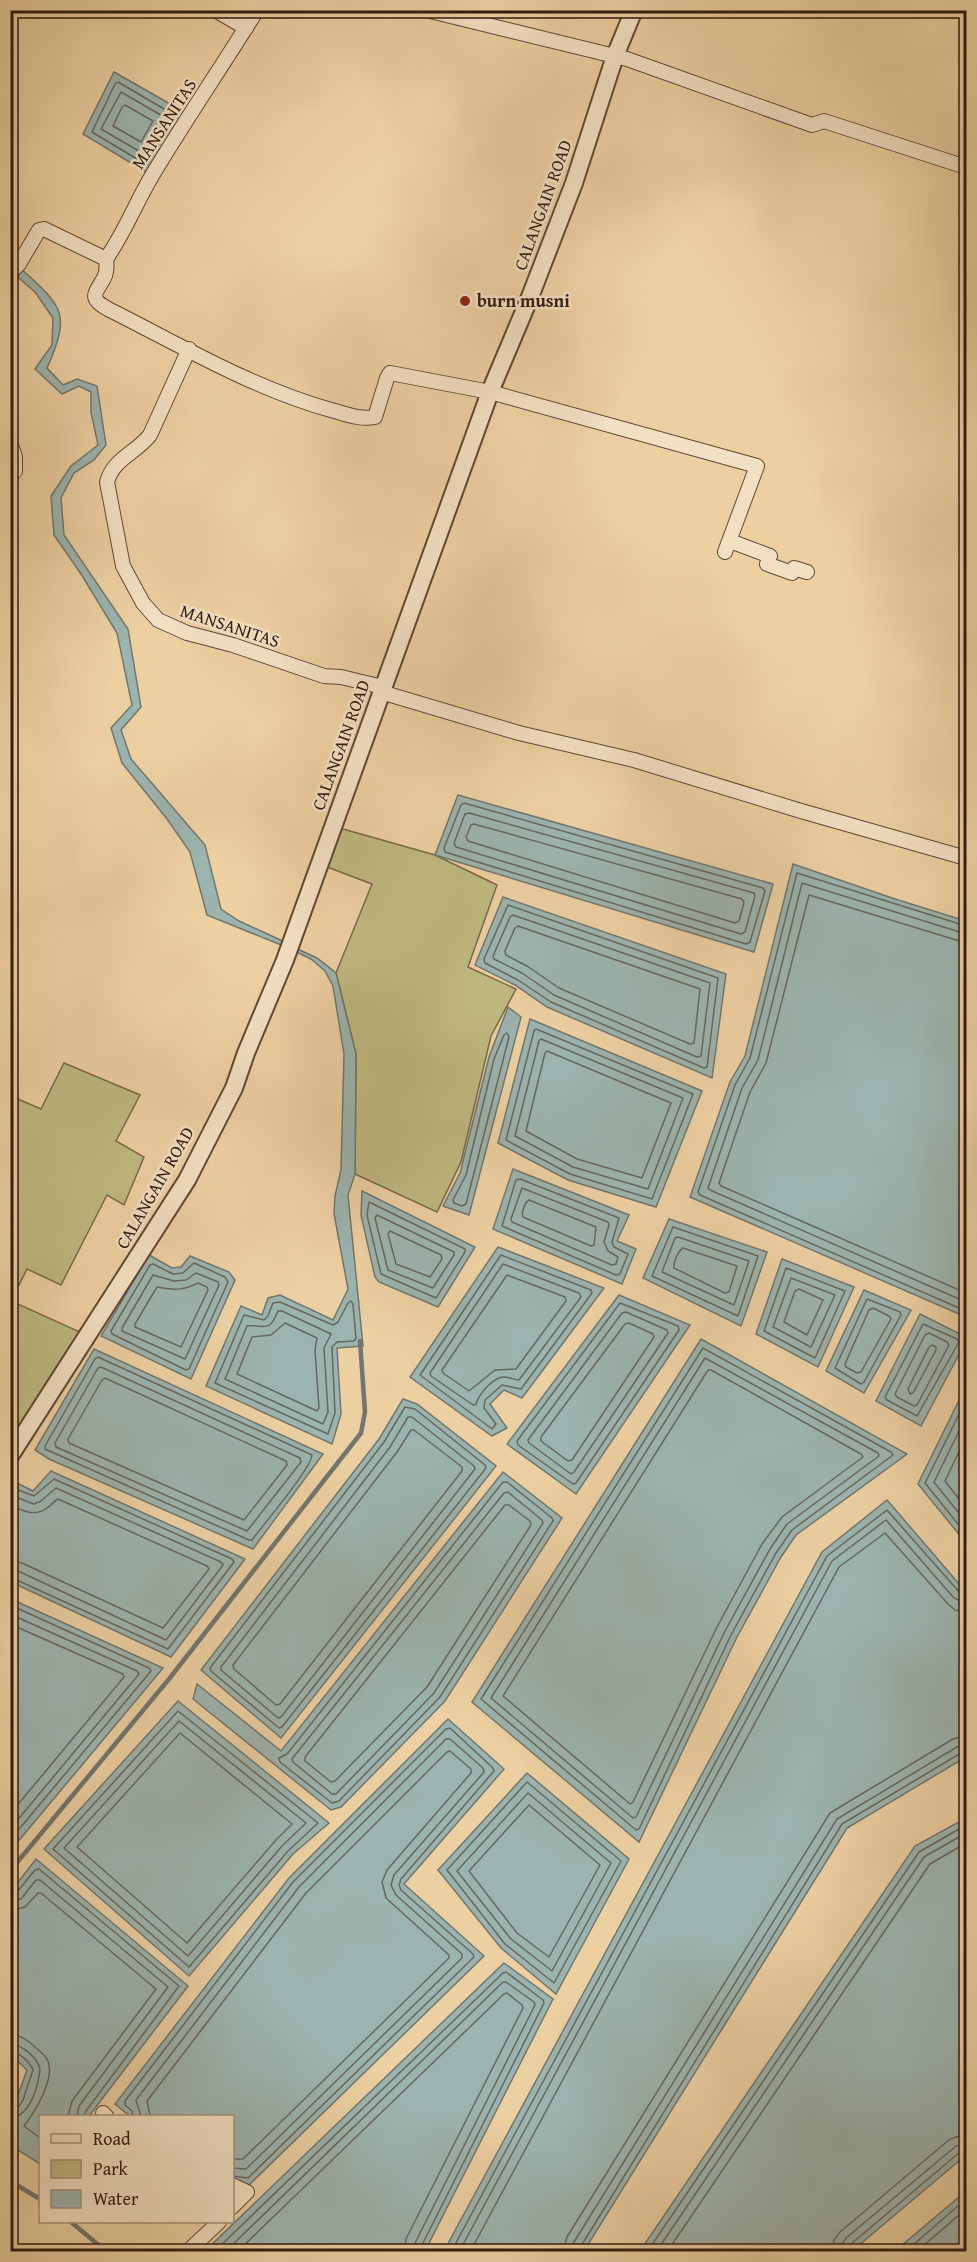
<svg xmlns="http://www.w3.org/2000/svg" width="977" height="2262" viewBox="0 0 977 2262" font-family="'Gentium Book Plus',serif">
  <style>
    .green { fill: #bfb980; stroke: #786a46; stroke-width: 1.5 }
    .water { fill: #9cb4af; stroke: #71766e; stroke-width: 1.5 }
    .lines { fill: none; stroke-linecap: round; stroke-linejoin: round }
    .shore { stroke: #66675e; stroke-width: 1.5 }
    .stream { stroke: #71766e; stroke-width: 4.5 }
    .minor-casing { stroke: #5f4832; stroke-width: 16 }
    .tertiary-casing { stroke: #5f4832; stroke-width: 20 }
    .minor { stroke: #f3e0c3; stroke-width: 14 }
    .tertiary { stroke: #f3e0c3; stroke-width: 16 }
    .poi-dot { fill: #8f2418; stroke: #f3e0c3; stroke-width: 2 }
    .labels { text-anchor: middle; stroke-width: 5; stroke-linejoin: round; paint-order: stroke }
    .street-label { font-size: 18px; fill: #301a0c; stroke: #f3e0c3 }
    .poi-label { font-size: 18px; font-weight: bold; fill: #301a0c; stroke: #f3e0c3; text-anchor: start }
  </style>
  <rect width="100%" height="100%" fill="#edd0a2"/>
  <filter id="stains"><feTurbulence type="fractalNoise" baseFrequency=".00333" numOctaves="4"/><feColorMatrix values="0 0 0 0 .2 0 0 0 0 .09 0 0 0 0 .02 0 0 0 .5 -.17"/></filter>
  <radialGradient id="worn" r=".72"><stop offset=".6" stop-color="#630" stop-opacity="0"/><stop offset="1" stop-color="#630" stop-opacity=".3"/></radialGradient>
  <g class="green">
    <path d="M336 827 435 855 497 885 468 967 516 989 491 1036 461 1162 437 1212 355 1174 356 1054 336 973 372 884 322 865Z"/>
    <path d="M64 1063 140 1095 116 1141 144 1157 124 1205 107 1195 61 1285 27 1269 11 1301 82 1333 11 1441V1096L41 1109Z"/>
  </g>
  <g class="water">
    <path d="M114 72 186 113 149 174 83 134Z"/>
    <path d="M19 267C62 306 72 312 47 368L63 385 77 379 97 386 106 445 94 460 74 473 61 498 64 535 128 629 141 707 121 730 131 759 205 845 221 909 239 921 287 943 286 947 207 915 190 852 167 819 122 763 111 728 132 705 117 633 81 574 54 535 51 496 71 466 98 445 91 412V392L79 386 62 394 35 369 52 345 53 318 35 292 14 274Z"/>
    <path d="M458 795 773 884 754 952 435 855Z"/>
    <path d="M793 864 895 899 966 921V1317L690 1197 730 1082 745 1056Z"/>
    <path d="M503 897 726 974 712 1078 547 1007 515 985 475 965Z"/>
    <path d="M291 946 317 958 336 973 356 1054 355 1174 348 1195 363 1346 337 1348 341 1414 332 1444 206 1386 241 1306 262 1315 268 1298 280 1295 333 1320 348 1289 334 1214 335 1196 341 1170 344 1054 333 986 325 971 311 959 288 948Z"/>
    <path d="M508 1007 521 1017 469 1215 443 1206 460 1173 489 1057Z"/>
    <path d="M530 1019 702 1091 656 1207 568 1180 498 1143Z"/>
    <path d="M513 1169 629 1215 617 1241 636 1249 622 1284 493 1229Z"/>
    <path d="M362 1191 475 1247 438 1307 379 1282 375 1277 361 1215Z"/>
    <path d="M669 1219 767 1252 741 1326 643 1278Z"/>
    <path d="M498 1247 604 1288 522 1398 504 1390 490 1404 507 1428 492 1436 410 1377Z"/>
    <path d="M149 1255 172 1268 181 1267 190 1256 229 1272 235 1280 191 1379 101 1336Z"/>
    <path d="M782 1259 854 1287 818 1367 756 1334Z"/>
    <path d="M864 1290 911 1310 864 1393 826 1371Z"/>
    <path d="M619 1295 690 1325 576 1494 507 1444Z"/>
    <path d="M920 1314 966 1337V1341L921 1426 876 1401Z"/>
    <path d="M701 1339 907 1454 796 1535 781 1557 737 1637 639 1842 472 1702Z"/>
    <path d="M94 1349 323 1454 253 1549 49 1459 35 1450Z"/>
    <path d="M966 1386V1543L918 1484Z"/>
    <path d="M403 1399 417 1404 496 1466 281 1738 201 1670 379 1439Z"/>
    <path d="M51 1471 245 1559 171 1657 11 1582V1480L33 1491Z"/>
    <path d="M503 1472 562 1518 445 1701 341 1807 331 1810 193 1699 197 1684 281 1751Z"/>
    <path d="M887 1500 966 1592V1757L847 1828 584 2251H444L822 1552Z"/>
    <path d="M11 1599 163 1668 11 1850Z"/>
    <path d="M178 1701 329 1823 293 1854 189 1976 44 1849Z"/>
    <path d="M448 1719 504 1769 404 1884 484 1956 248 2186 233 2181 232 2116H130L115 2104 289 1878Z"/>
    <path d="M527 1773 629 1859 556 1994 501 1948 438 1870Z"/>
    <path d="M966 1818V2155L852 2251H640L915 1846Z"/>
    <path d="M36 1859 188 1986 89 2116H40V2164L10 2145 11 2109 17 2098 27 2070 11 2055V1891Z"/>
    <path d="M504 1963 553 1999 425 2251H205Z"/>
    <path d="M966 2191V2251H895Z"/>
  </g>
  <g class="lines">
    <g class="shore">
      <path d="M118 82 176 116 147 165 92 132 115 84Z"/>
      <path d="M121 92 166 118 144 154 101 129Z"/>
      <path d="M125 105 153 121 141 142 113 126 122 107Z"/>
      <path d="M464 803 763 888 765 891 750 942 746 944 445 852 444 848 461 805Z"/>
      <path d="M469 813 754 893 755 896 745 932 741 934 456 847 454 843 465 814Z"/>
      <path d="M474 824 742 899 744 902 739 921 735 923 468 841 466 837 471 825Z"/>
      <path d="M508 905 718 978 707 1067 704 1068 551 1002 518 980 485 963 484 959Z"/>
      <path d="M513 915 710 983 701 1056 697 1057 554 995 522 973 494 959 493 956 510 917Z"/>
      <path d="M518 926 700 989 694 1043 690 1044 559 988 527 966 506 955 505 951 515 928Z"/>
      <path d="M966 926 797 873 750 1058 735 1085 698 1192 700 1195 966 1311"/>
      <path d="M966 934 802 883 758 1060 742 1088 708 1188 710 1190 966 1302"/>
      <path d="M966 943 809 895 766 1063 750 1092 719 1183 721 1186 966 1293"/>
      <path d="M536 1029 693 1094 652 1199 570 1174 506 1140 534 1031Z"/>
      <path d="M507 1033 509 1037 466 1204 462 1206 454 1203 453 1200 466 1175 494 1059 504 1035Z"/>
      <path d="M541 1039 683 1098 648 1189 573 1167 515 1136 539 1041Z"/>
      <path d="M547 1051 671 1103 642 1178 577 1159 526 1131 545 1053Z"/>
      <path d="M520 1179 619 1218 612 1242 614 1247 628 1254 620 1274 616 1275 502 1226 516 1180Z"/>
      <path d="M522 1188 608 1222 609 1225 604 1242 608 1251 618 1257 616 1264 612 1265 512 1222 511 1219Z"/>
      <path d="M529 1200 596 1227 594 1245 591 1246 523 1217C521 1213 525 1202 529 1200Z"/>
      <path d="M369 1202 465 1249V1252L436 1298 381 1274 367 1215Z"/>
      <path d="M377 1215 454 1252V1255L433 1288 388 1270 375 1218Z"/>
      <path d="M673 1227 758 1256 738 1316 652 1276Z"/>
      <path d="M390 1231 441 1255 442 1259 430 1277 396 1264 388 1234Z"/>
      <path d="M678 1237 749 1261 734 1305 662 1272 675 1238Z"/>
      <path d="M683 1248 737 1266 729 1292 725 1293 674 1268C673 1263 678 1251 683 1248Z"/>
      <path d="M501 1255 591 1290 592 1293 521 1389 502 1385 485 1400 484 1408 496 1424 492 1429 420 1375Z"/>
      <path d="M194 1263 225 1277 228 1282 189 1369 186 1370 112 1334 111 1331 150 1265 153 1264 173 1274 183 1273Z"/>
      <path d="M503 1264 579 1293 581 1297 519 1380C514 1380 510 1377 504 1377 493 1377 479 1394 476 1404L473 1405 431 1376 430 1373Z"/>
      <path d="M786 1268 845 1291 815 1358 764 1331Z"/>
      <path d="M196 1273 218 1282 219 1285 185 1359 122 1331V1328L153 1275 174 1281 186 1280Z"/>
      <path d="M507 1275 565 1297 566 1301 516 1369 495 1370 469 1391 443 1373 442 1370Z"/>
      <path d="M791 1278 835 1295 811 1347 773 1327Z"/>
      <path d="M198 1283 207 1287 208 1290 181 1347 135 1327V1324L157 1287C173 1290 183 1291 198 1283Z"/>
      <path d="M799 1289 823 1300 807 1335 784 1322 795 1291Z"/>
      <path d="M867 1299 900 1312 901 1315 864 1382 861 1384 835 1368Z"/>
      <path d="M351 1301 353 1304 356 1338 354 1341 337 1342 332 1347 335 1413 328 1434 215 1383 244 1315 264 1320 268 1316 273 1303 280 1302 333 1325 338 1322 348 1303Z"/>
      <path d="M620 1303 678 1326 679 1330 576 1483 573 1484 518 1445 517 1441Z"/>
      <path d="M873 1308 889 1316 891 1319 861 1372 857 1373 846 1367 845 1364 869 1310Z"/>
      <path d="M278 1311H282L331 1334 324 1348 328 1412 323 1424 225 1379 247 1326C265 1324 269 1334 278 1311Z"/>
      <path d="M626 1312 667 1330 668 1333 574 1472 571 1474 529 1443 528 1440 622 1313Z"/>
      <path d="M285 1323 317 1338 315 1350 319 1408 317 1411 237 1374 252 1337 271 1335Z"/>
      <path d="M629 1323 653 1334 654 1337 572 1460 568 1461 541 1441V1437L625 1324Z"/>
      <path d="M923 1324 957 1339 959 1342 917 1416 887 1400 885 1397Z"/>
      <path d="M929 1333 947 1342 949 1345 917 1405 914 1406 897 1397 895 1394 925 1335Z"/>
      <path d="M932 1345 936 1347V1350L913 1393 910 1394 908 1389 929 1347Z"/>
      <path d="M703 1348 891 1452 893 1455 792 1530 776 1553 731 1635 639 1829 636 1830 481 1699Z"/>
      <path d="M98 1357 312 1455C310 1470 263 1525 252 1540H249L45 1449V1446L95 1359Z"/>
      <path d="M705 1358 878 1453 879 1456 787 1524 770 1549 725 1631 636 1817 633 1818 491 1698Z"/>
      <path d="M101 1367 300 1458 301 1462 247 1531 56 1447 55 1443 98 1368Z"/>
      <path d="M708 1370H711L861 1454 863 1457 782 1517 762 1544 717 1627 633 1802 630 1804 503 1696Z"/>
      <path d="M105 1378 286 1461 287 1465 244 1520 69 1443 68 1439 102 1380Z"/>
      <path d="M966 1400 925 1483 966 1534"/>
      <path d="M405 1407 415 1409 485 1465 486 1468 282 1727 279 1728 211 1671 210 1668 384 1442Z"/>
      <path d="M408 1417H412L474 1466 475 1469 281 1717 278 1718 221 1670V1667L390 1447Z"/>
      <path d="M966 1417 934 1482 966 1522"/>
      <path d="M411 1430H414L462 1467V1471L280 1704 276 1705 234 1669 233 1665 397 1452Z"/>
      <path d="M966 1437 945 1481 966 1508"/>
      <path d="M503 1482H507L552 1518 553 1521 440 1697 339 1801 332 1803 280 1762 279 1758 287 1754Z"/>
      <path d="M10 1487 34 1496 54 1479 232 1559 234 1562 168 1649 10 1577"/>
      <path d="M508 1492 542 1520 543 1523 434 1693 336 1794H332L293 1762 292 1759 504 1493Z"/>
      <path d="M10 1495 34 1504 41 1501 56 1488 221 1562 223 1565 166 1640 18 1571 10 1570"/>
      <path d="M10 1505C23 1511 35 1517 47 1508 52 1505 54 1501 58 1499L207 1566 209 1569 163 1628 22 1563 10 1561"/>
      <path d="M505 1505H509L530 1521 531 1525 427 1687 335 1781 331 1782 305 1761V1757Z"/>
      <path d="M10 1605 149 1668 151 1671 10 1840"/>
      <path d="M10 1614 137 1671 139 1674 10 1829"/>
      <path d="M10 1624 123 1674 124 1677 10 1814"/>
      <path d="M178 1711 318 1823 288 1851 189 1967 53 1849Z"/>
      <path d="M179 1721 306 1823 282 1846 188 1956 64 1848Z"/>
      <path d="M180 1733 292 1824 276 1840 187 1943 77 1847Z"/>
      <path d="M527 1782 621 1861 554 1983 505 1944 447 1870Z"/>
      <path d="M528 1793 611 1863 552 1971 511 1939 457 1871Z"/>
      <path d="M529 1805 600 1865 549 1957 517 1933 469 1871Z"/>
      <path d="M10 1894 17 1892 35 1870 39 1869 179 1986 86 2111 84 2116"/>
      <path d="M10 1902 21 1899 36 1880H40L168 1987 79 2106 77 2116"/>
      <path d="M10 1911 25 1907 38 1893H41L156 1989 72 2101 68 2116"/>
      <path d="M10 2035C21 2035 27 2040 35 2047 40 2051 45 2055 48 2061 55 2079 35 2112 24 2126L40 2138"/>
      <path d="M10 2044C23 2045 38 2058 40 2070 38 2086 30 2117 10 2118"/>
      <path d="M10 2051C19 2052 30 2062 33 2070L23 2100 17 2109 10 2111"/>
      <path d="M133 2116 132 2111 125 2105V2101L293 1882 446 1729 450 1728 493 1768 494 1771 401 1879 399 1885 401 1890 473 1954 474 1957 248 2178 232 2176"/>
      <path d="M141 2116 136 2100 299 1887 446 1739H450L483 1768 484 1772 394 1875 391 1885 396 1895 462 1954V1958L246 2169 232 2168"/>
      <path d="M150 2116 147 2101 306 1893 447 1752 450 1751 471 1769V1773L387 1870 382 1882 386 1898 449 1955V1958L243 2159H232"/>
      <path d="M214 2252 503 1973 506 1972 543 2000 544 2003 421 2247V2252"/>
      <path d="M225 2252 503 1982H506L534 2002 535 2005 415 2243 413 2252"/>
      <path d="M237 2252 504 1994 507 1993 522 2005 523 2008 406 2239 404 2252"/>
      <path d="M451 2252 827 1556 887 1510 960 1593 966 1595"/>
      <path d="M459 2252 832 1561 886 1520 954 1598 966 1603"/>
      <path d="M470 2252 839 1567 885 1533 948 1604 955 1610 966 1612"/>
      <path d="M563 2252 567 2237 830 1813 953 1739 966 1736"/>
      <path d="M572 2252 574 2242 837 1819 957 1747 966 1745"/>
      <path d="M580 2252 581 2246 842 1824 961 1753H966"/>
      <path d="M647 2252 919 1852 966 1825"/>
      <path d="M656 2252 924 1857 966 1833"/>
      <path d="M667 2252 930 1864 966 1843"/>
      <path d="M832 2252 834 2240 840 2232 950 2139 966 2134"/>
      <path d="M841 2252 842 2244 846 2238 956 2146 966 2143"/>
      <path d="M849 2252 851 2244 960 2152 966 2151"/>
      <path d="M905 2252 966 2199"/>
      <path d="M916 2252 966 2209"/>
    </g>
    <g class="stream">
      <path d="M10 1871 169 1679 361 1433 365 1412 360 1341"/>
      <path d="M10 2181 40 2199"/>
      <path d="M71 2222 107 2252"/>
    </g>
    <g class="minor-casing">
      <g id="minor">
        <path d="M215 10 246 28"/>
        <path d="M426 10 627 59 812 125 824 121 966 167"/>
        <path d="M106 259C125 232 136 202 153 174 186 119 223 65 257 10"/>
        <path d="M10 273 19 264 39 230 44 229 106 259C107 266 107 272 104 278 95 294 88 298 108 309 180 345 252 388 331 410 346 414 360 420 375 417L387 378 390 373 490 392 757 466 725 552"/>
        <path d="M189 349 150 435C136 453 113 459 107 482L123 566 143 603 158 620 187 633 233 645 324 676 341 677 383 687"/>
        <path d="M10 442 15 457V471L10 472"/>
        <path d="M730 541 770 556 767 564 792 573 794 568 807 572"/>
        <path d="M381 692 519 733 634 760 801 811 966 858"/>
        <path d="M103 2113 106 2116"/>
        <path d="M232 2185 247 2192 232 2207"/>
        <path d="M187 2252 219 2222"/>
      </g>
    </g>
    <g class="tertiary-casing">
      <path id="tertiary" d="M10 1456 187 1180 234 1088 246 1053 285 960 490 392 530 297 574 183 615 56 634 10"/>
    </g>
    <use href="#minor" class="minor"/>
    <use href="#tertiary" class="tertiary"/>
  </g>
  <circle class="poi-dot" cx="465" cy="301" r="6"/>
  <g class="labels">
    <g class="street-label">
      <text transform="translate(164 124) rotate(-57)" y="6">MANSANITAS</text>
      <text transform="translate(543 205) rotate(-70)" y="6">CALANGAIN ROAD</text>
      <text transform="translate(230 626) rotate(18)" y="6">MANSANITAS</text>
      <text transform="translate(341 745) rotate(-70)" y="6">CALANGAIN ROAD</text>
      <text transform="translate(155 1188) rotate(-60)" y="6">CALANGAIN ROAD</text>
    </g>
    <g class="poi-label">
      <text x="477" y="307">burn musni</text>
    </g>
  </g>
  <rect width="977" height="2262" fill="none" stroke="#edd0a2" stroke-width="36"/>
  <rect x="12" y="12" width="953" height="2238" fill="none" stroke="#301a0c" stroke-width="3"/>
  <rect x="18" y="18" width="941" height="2226" fill="none" stroke="#301a0c" stroke-width="1.5"/>
  <rect x="39" y="2115" width="195" height="108" fill="#f3e0c3" stroke="#a5917a" stroke-width="1.5"/>
  <rect x="51" y="2134" width="30" height="9" fill="#f3e0c3" stroke="#a5917a" stroke-width="1.5"/>
  <text x="93" y="2145" font-size="18" fill="#301a0c">Road</text>
  <rect x="51" y="2160" width="30" height="18" fill="#bfb980" stroke="#a5917a" stroke-width="1.5"/>
  <text x="93" y="2175" font-size="18" fill="#301a0c">Park</text>
  <rect x="51" y="2190" width="30" height="18" fill="#9cb4af" stroke="#a5917a" stroke-width="1.5"/>
  <text x="93" y="2205" font-size="18" fill="#301a0c">Water</text>
  <rect width="100%" height="100%" filter="url(#stains)"/>
  <rect width="100%" height="100%" fill="url(#worn)"/>
</svg>
